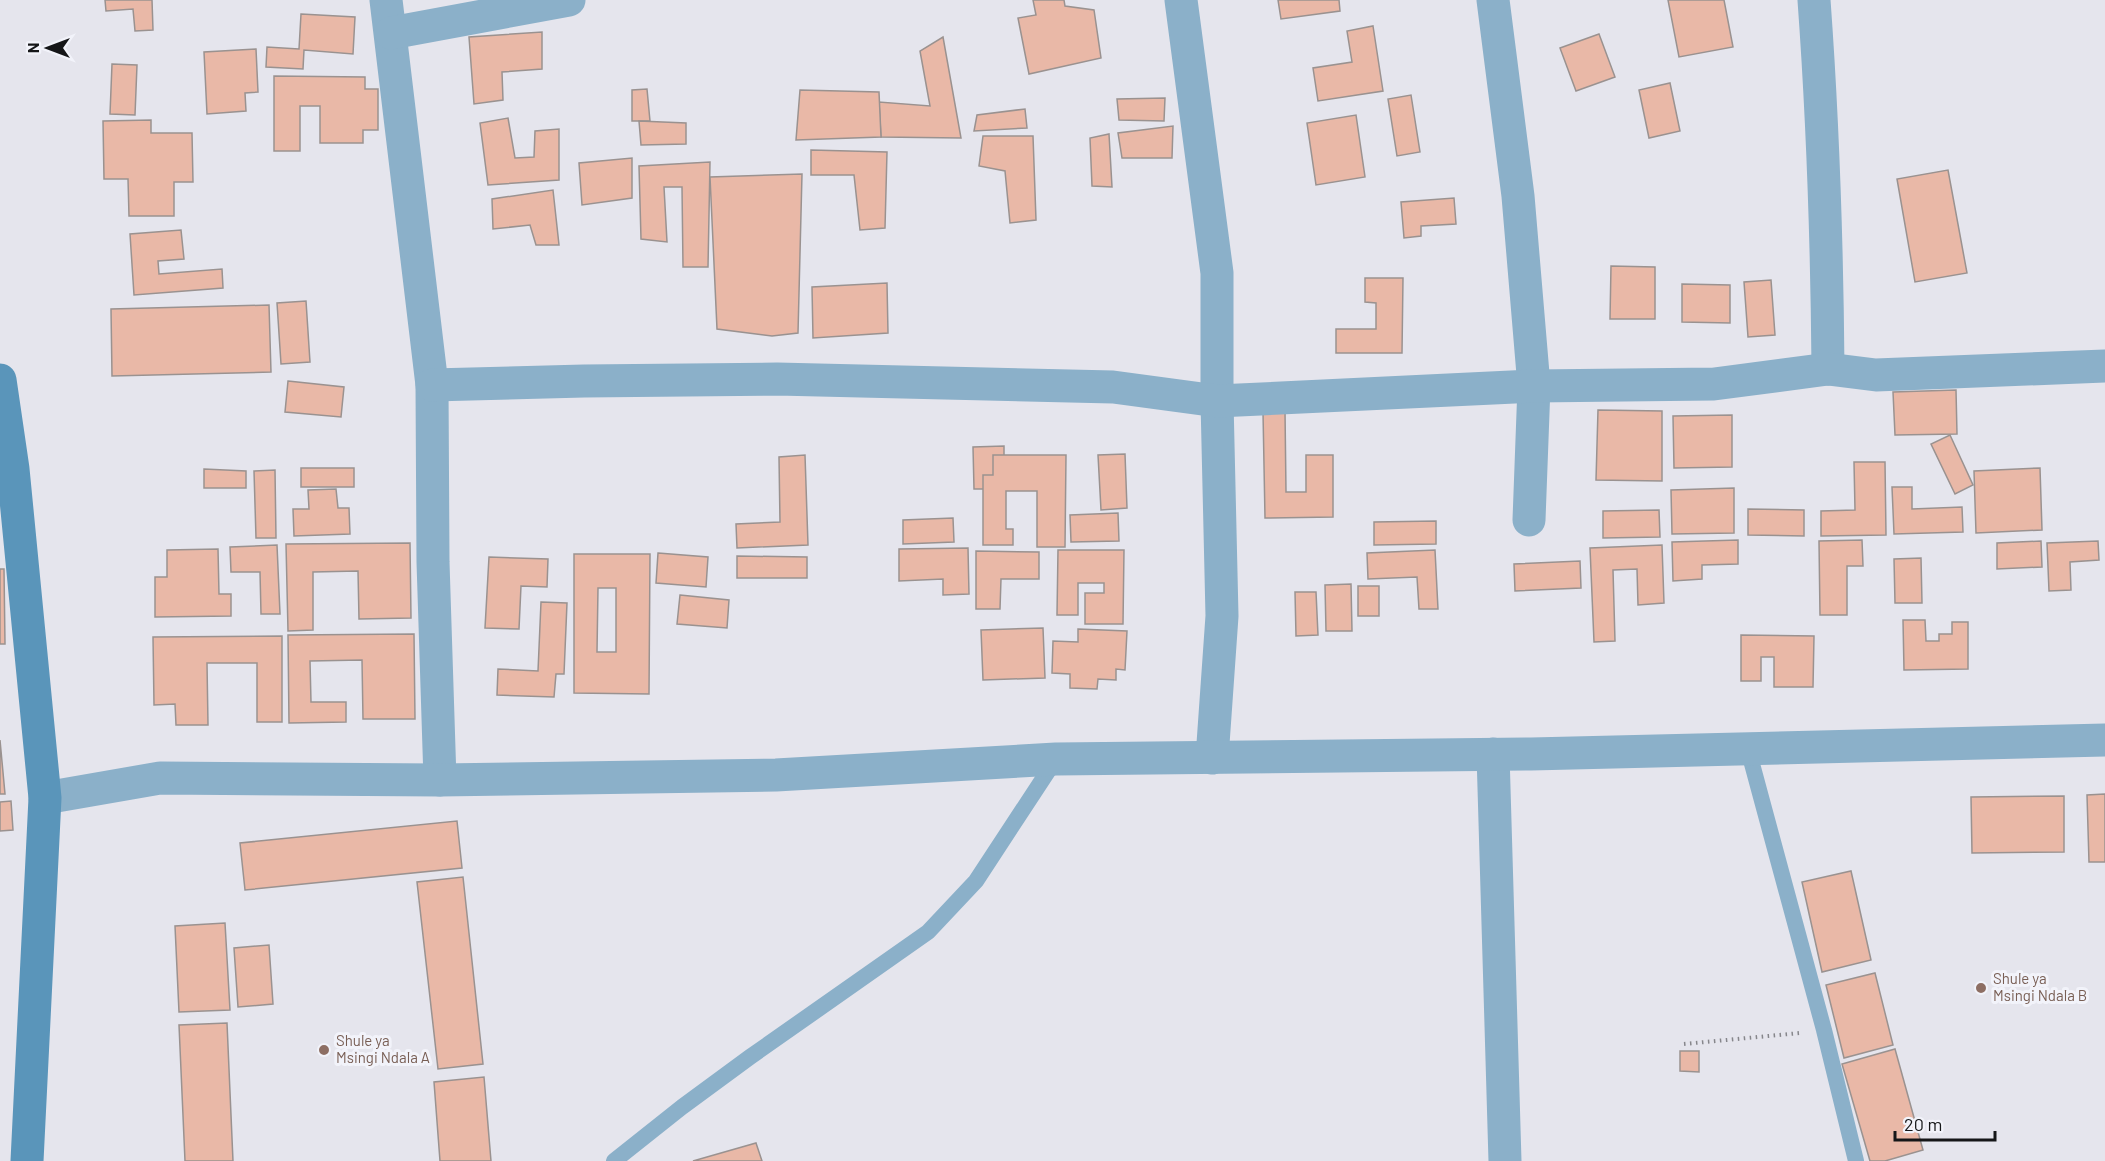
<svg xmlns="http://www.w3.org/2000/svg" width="2105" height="1161" viewBox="0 0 2105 1161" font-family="Barlow,sans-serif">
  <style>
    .building { fill: #e9b8a7; stroke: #9a9290; stroke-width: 1.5; fill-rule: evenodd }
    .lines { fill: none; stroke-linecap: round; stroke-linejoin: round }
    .path { stroke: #86868b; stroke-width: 4; stroke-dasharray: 1.5 4.5; stroke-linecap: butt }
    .lane { stroke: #8bb0c9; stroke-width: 16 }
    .street { stroke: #8bb0c9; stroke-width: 33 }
    .secondary { stroke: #5a95ba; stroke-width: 33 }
    .education-dot { fill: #8d6e63; stroke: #f2f3fa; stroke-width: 2 }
    .labels { text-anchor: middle; stroke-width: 6; stroke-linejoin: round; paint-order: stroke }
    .education-label { font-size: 15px; fill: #785e54; stroke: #f2f3fa; text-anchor: start }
  </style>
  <rect width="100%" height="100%" fill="#e5e5ed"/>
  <g class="building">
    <path d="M105 0H152L153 30 135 31 133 9 106 11Z"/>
    <path d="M1033 0H1064L1065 6 1094 10 1101 58 1029 74 1018 18 1036 15Z"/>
    <path d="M1278 0H1339L1340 11 1281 19Z"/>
    <path d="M1668 0H1724L1733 47 1679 57Z"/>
    <path d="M301 14 355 17 353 54 304 50 303 69 266 67 267 47 299 49Z"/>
    <path d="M1373 26 1383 91 1318 101 1313 68 1352 62 1347 31Z"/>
    <path d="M542 32V69L502 72 503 100 474 104 469 37Z"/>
    <path d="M1599 34 1615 77 1576 91 1560 48Z"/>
    <path d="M943 37 961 138 881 137 879 102 930 106 920 51Z"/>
    <path d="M256 49 258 92 245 93 246 111 207 114 204 52Z"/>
    <path d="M112 64 137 65 135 115 110 114Z"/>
    <path d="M274 76 365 77V89H378V130H363V143H320V106H300V151H274Z"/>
    <path d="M1670 83 1680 131 1649 138 1639 90Z"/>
    <path d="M647 89 650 121H632V90Z"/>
    <path d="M800 90 879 92 881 137 796 140Z"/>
    <path d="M1411 95 1420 152 1397 156 1388 99Z"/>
    <path d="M1165 98 1164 121 1119 120 1117 99Z"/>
    <path d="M1025 109 1027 128 974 131 977 115Z"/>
    <path d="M1356 115 1365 177 1316 185 1307 123Z"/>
    <path d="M508 118 515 158 534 157 535 131 559 129V180L488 185 480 123Z"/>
    <path d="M151 120V133H192L193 182H174V216H129L128 179H104L103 121Z"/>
    <path d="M639 121 686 123V144L641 145Z"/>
    <path d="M1173 126 1172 158H1122L1118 133Z"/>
    <path d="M1109 134 1112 187 1092 186 1090 138Z"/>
    <path d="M983 136H1033L1036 220 1010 223 1005 171 979 166Z"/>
    <path d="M811 150 887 152 885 228 860 230 854 175H811Z"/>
    <path d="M632 158V198L582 205 579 163Z"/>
    <path d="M710 162 708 267H683L682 187H664L667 242 641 239 639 166Z"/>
    <path d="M1948 170 1967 273 1915 282 1897 179Z"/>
    <path d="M802 174 798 333 772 336 717 329 710 177Z"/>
    <path d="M553 190 559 245H536L530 225 493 229 492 199Z"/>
    <path d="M1454 198 1456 224 1421 226V236L1404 238 1401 202Z"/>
    <path d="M181 230 184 259 158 261 159 274 222 269 223 288 134 295 130 234Z"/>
    <path d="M1611 266 1655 267V319H1610Z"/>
    <path d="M1365 278H1403L1402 353H1336V329H1376V303L1365 302Z"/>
    <path d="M1771 280 1775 335 1748 337 1744 282Z"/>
    <path d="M887 283 888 333 813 338 812 287Z"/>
    <path d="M1682 284 1730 285V323L1682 322Z"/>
    <path d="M306 301 310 362 281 364 277 303Z"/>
    <path d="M269 305 271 372 112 376 111 309Z"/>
    <path d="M288 381 344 387 341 417 285 412Z"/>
    <path d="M1956 390 1957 434 1895 435 1893 392Z"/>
    <path d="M1598 410 1662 411V481L1596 480Z"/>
    <path d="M1285 411 1286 492H1306V455H1333V517L1265 518 1263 412Z"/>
    <path d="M1732 415V467L1674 468 1673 416Z"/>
    <path d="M1950 435 1973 485 1955 494 1931 444Z"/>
    <path d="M1004 446V489H974L973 447Z"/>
    <path d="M1125 454 1127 508 1101 510 1098 455Z"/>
    <path d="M805 455 808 545 737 548 736 524 780 522 779 457Z"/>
    <path d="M993 455H1066L1065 547H1037V491H1006V529H1013V545H983V475H993Z"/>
    <path d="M1854 462H1885L1886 535 1821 536V511L1855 510Z"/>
    <rect x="301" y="468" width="53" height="19"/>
    <path d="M2040 468 2042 530 1976 533 1974 471Z"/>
    <path d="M204 469 246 471V488H204Z"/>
    <path d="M275 470 276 538H256L254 471Z"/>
    <path d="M1892 487H1912V509L1962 507 1963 532 1894 534Z"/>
    <path d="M1734 488V533L1672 534 1671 490Z"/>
    <path d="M336 489 338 508H349L350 534 294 536 293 509H309L308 490Z"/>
    <path d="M1748 509 1804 510V536L1748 535Z"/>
    <path d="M1659 510 1660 537 1603 538V511Z"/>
    <path d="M1118 513 1119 541 1071 542 1070 515Z"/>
    <path d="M953 518 954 542 903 544V520Z"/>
    <path d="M1436 521V544L1374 545V522Z"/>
    <path d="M1738 540V564L1702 565V579L1673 581 1672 542Z"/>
    <path d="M1862 540 1863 566H1847V615H1820L1819 541Z"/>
    <path d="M2041 541 2042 567 1997 569V543Z"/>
    <path d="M2098 541 2099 560 2070 562 2071 590 2049 591 2047 543Z"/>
    <path d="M410 543 411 618 359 619 358 571 313 572V630L288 631 286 544Z"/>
    <path d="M277 545 280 614H261L260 572H231L230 547Z"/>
    <path d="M1662 545 1664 603 1638 605 1637 569 1613 570 1615 641 1594 642 1590 548Z"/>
    <path d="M968 548 969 594 943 595V579L899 581V549Z"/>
    <path d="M218 549 219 594H231V616L155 617V577H167V550Z"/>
    <path d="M1058 550H1124L1123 624H1085V593H1104V583H1078V615H1057Z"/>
    <path d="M1435 550 1438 609H1419L1417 577 1368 579 1367 553Z"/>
    <path d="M976 551 1039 552V579H1001L1000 609H976Z"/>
    <path d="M658 553 708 557 706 587 656 583Z"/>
    <path d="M574 554H650L649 694 574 693ZM598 588H616V652H597Z"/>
    <path d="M737 556 807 557V578H737Z"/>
    <path d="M489 557 548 559 547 587 521 586 519 629 485 628Z"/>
    <path d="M1921 558 1922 603H1895L1894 559Z"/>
    <path d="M1580 561 1581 588 1515 591 1514 564Z"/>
    <path d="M0 569H4L5 644H0Z"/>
    <path d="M1351 584 1352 631H1326L1325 585Z"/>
    <rect x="1358" y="586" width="21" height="30"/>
    <path d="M1295 592H1316L1318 635 1296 636Z"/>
    <path d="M680 595 729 600 727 628 677 624Z"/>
    <path d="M541 602 567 603 564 674H556L554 697 497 695 498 669 538 671Z"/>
    <path d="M1903 620H1925L1926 641H1939V634H1952V622H1968V669L1904 670Z"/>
    <path d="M1043 628 1045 678 983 680 981 630Z"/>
    <path d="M1078 629 1127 631 1125 670 1116 669V680L1098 679 1097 689 1070 688V674L1052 673 1053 641 1078 642Z"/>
    <path d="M414 634 415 719H363L362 660 310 661 311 702H346V722L289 723 288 635Z"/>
    <path d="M1741 635 1814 636 1813 687H1774V657H1761V681H1741Z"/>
    <path d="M282 636V722H257V663H207L208 725H176L175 704 154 705 153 637Z"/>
    <path d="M0 740 5 794H0Z"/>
    <path d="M2105 794V862H2089L2087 795Z"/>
    <path d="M2064 796V852L1972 853 1971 797Z"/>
    <path d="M11 801 13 830 0 831V802Z"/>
    <path d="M457 821 462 868 245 890 240 843Z"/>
    <path d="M1851 871 1871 960 1822 972 1802 882Z"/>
    <path d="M463 877 483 1064 438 1069 417 882Z"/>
    <path d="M225 923 230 1010 179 1012 175 926Z"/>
    <path d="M269 945 273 1004 238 1007 234 948Z"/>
    <path d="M1875 973 1893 1045 1844 1058 1826 985Z"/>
    <path d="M227 1023 233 1161H185L179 1025Z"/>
    <path d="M1895 1049 1923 1150 1885 1161H1870L1842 1064Z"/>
    <path d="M1680 1051H1699V1072L1680 1071Z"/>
    <path d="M484 1077 491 1161H440L434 1082Z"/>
    <path d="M756 1143 762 1161H693Z"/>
  </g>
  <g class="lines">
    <path class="path" d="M1684 1044 1800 1033"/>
    <g class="lane">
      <path d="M1748 749 1824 1030 1856 1161"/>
      <path d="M614 1161 682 1107 750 1057 928 932 976 881 1056 759"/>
    </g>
    <g class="street">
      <path d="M386 0 432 385 433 562 440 780"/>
      <path d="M1181 0 1217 273V401L1222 616 1212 758"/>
      <path d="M1493 0 1518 196 1534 386 1529 520"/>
      <path d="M1814 0C1823 123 1827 246 1828 369"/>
      <path d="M391 33 569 0"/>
      <path d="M432 385 584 381 777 379 1113 387 1217 401 1534 386 1714 384 1828 369 1876 375 2105 366"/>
      <path d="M1493 754 1505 1161"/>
      <path d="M45 798 160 778 440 780 776 775 1056 759 1531 754 2105 740"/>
    </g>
    <path class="secondary" d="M0 380 13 469 45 798 27 1161"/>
  </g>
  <g class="education-dot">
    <circle cx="1981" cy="988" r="6"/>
    <circle cx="324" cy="1050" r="6"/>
  </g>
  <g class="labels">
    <g class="education-label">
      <text x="1993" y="984">Shule ya<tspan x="1993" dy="17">Msingi Ndala B</tspan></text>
      <text x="336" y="1046">Shule ya<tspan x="336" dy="17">Msingi Ndala A</tspan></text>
    </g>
  </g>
  <g transform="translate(48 48) rotate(270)" stroke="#f2f3fa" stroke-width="4.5" paint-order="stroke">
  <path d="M0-4.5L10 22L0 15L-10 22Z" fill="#151618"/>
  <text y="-9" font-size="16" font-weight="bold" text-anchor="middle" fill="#151618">N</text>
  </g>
  <path d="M1895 1131v9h100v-9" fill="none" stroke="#151618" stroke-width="3"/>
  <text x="1904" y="1131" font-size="18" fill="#151618" stroke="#f2f3fa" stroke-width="4.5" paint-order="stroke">20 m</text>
</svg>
